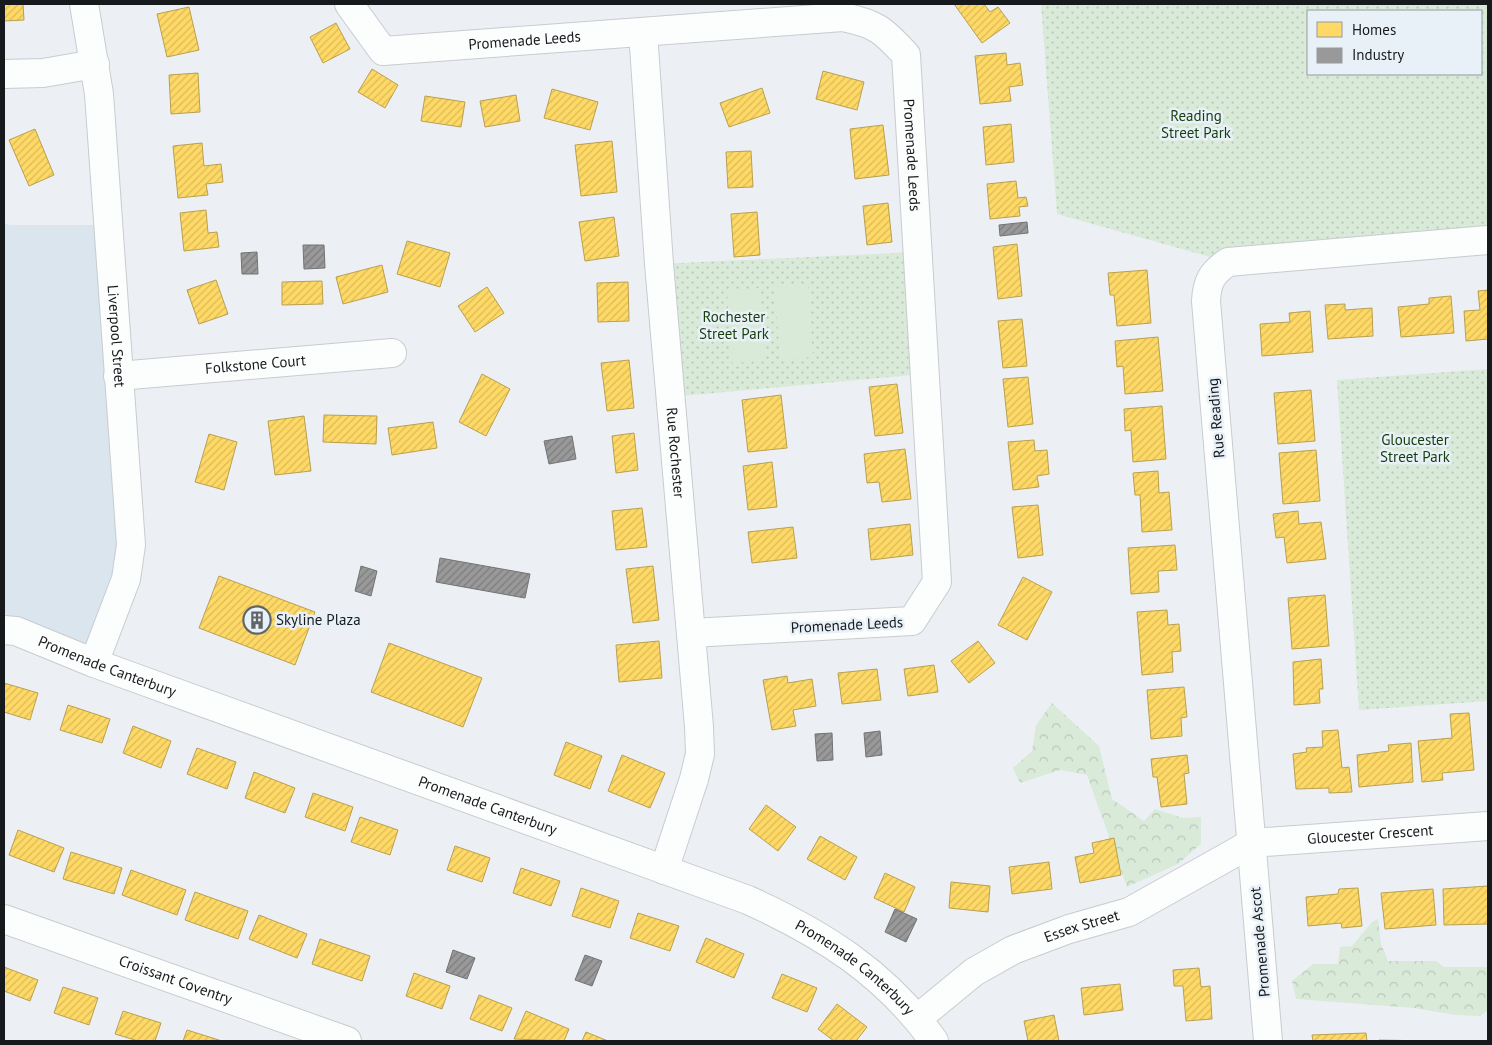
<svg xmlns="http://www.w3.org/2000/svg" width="1492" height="1045" viewBox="0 0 1492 1045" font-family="'PT Sans',sans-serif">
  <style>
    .built { fill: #dbe5ed }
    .forest { fill: url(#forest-crowns) }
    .park { fill: url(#park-dots); fill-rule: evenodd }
    .garden { fill: #d9ead9 }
    .homes { fill: url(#homes-hatch); stroke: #b9a050 }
    .industry { fill: url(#industry-hatch); stroke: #727374 }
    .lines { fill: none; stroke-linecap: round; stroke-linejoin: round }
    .minor-casing { stroke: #c8cccf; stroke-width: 30 }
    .minor { stroke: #fcfdfd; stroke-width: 28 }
    .labels { text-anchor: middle; stroke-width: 5; stroke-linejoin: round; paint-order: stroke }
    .street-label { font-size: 15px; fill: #171a1d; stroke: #e8f1f8 }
    .park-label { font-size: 15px; fill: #153e0b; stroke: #e8f1f8 }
    .poi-label { font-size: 15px; fill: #171a1d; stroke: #e8f1f8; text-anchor: start }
  </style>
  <defs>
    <pattern id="forest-crowns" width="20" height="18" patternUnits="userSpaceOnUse" patternTransform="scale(1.25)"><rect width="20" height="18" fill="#d9ead9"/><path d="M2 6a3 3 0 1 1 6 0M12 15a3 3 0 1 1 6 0" fill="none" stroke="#bac8ba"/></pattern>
    <pattern id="park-dots" width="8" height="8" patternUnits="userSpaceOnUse" patternTransform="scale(1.25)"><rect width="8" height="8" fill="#d9ead9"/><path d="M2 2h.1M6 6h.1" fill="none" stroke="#bac8ba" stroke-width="1.8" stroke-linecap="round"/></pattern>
    <pattern id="homes-hatch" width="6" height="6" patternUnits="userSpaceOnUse" patternTransform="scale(1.25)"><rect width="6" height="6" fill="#ffd966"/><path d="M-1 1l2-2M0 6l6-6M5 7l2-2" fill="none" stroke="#daba58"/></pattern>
    <pattern id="industry-hatch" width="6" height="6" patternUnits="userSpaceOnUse" patternTransform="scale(1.25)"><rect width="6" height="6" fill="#999"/><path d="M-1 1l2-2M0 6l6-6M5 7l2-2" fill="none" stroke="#7c7c7c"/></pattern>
  </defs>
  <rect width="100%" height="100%" fill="#ecf0f4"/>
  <path class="built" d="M4 223 10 225H109L131 545 94 663 4 630Z"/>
  <g class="forest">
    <path d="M1052 703 1099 746 1112 799 1144 821 1155 809 1183 818 1201 817V844L1178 864 1127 887 1087 775 1060 770 1020 783 1013 768 1032 751 1036 725Z"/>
    <path d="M1378 919 1381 944 1388 961H1436L1444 967H1488V1010L1480 1016 1456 1015 1414 1008 1296 999 1292 981 1313 964H1338L1340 947 1352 946 1372 922Z"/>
  </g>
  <g class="park">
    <path d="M1041 4H1488V240L1228 262 1057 214ZM1308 11H1481V74H1308Z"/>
    <path d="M917 252 924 374 670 397 659 264Z"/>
    <path d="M1488 369V701L1359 710 1337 380Z"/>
  </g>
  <g class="garden">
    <path d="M808 285 813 357 780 360 775 287Z"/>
    <path d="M760 288 765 361 732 363 727 291Z"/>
  </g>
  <g class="homes">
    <path d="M4 4H23L24 20 4 21Z"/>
    <path d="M954 4H984L990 12 998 7 1010 23 982 43Z"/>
    <path d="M189 7 199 50 167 57 157 14Z"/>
    <path d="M336 23 350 49 323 63 310 37Z"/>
    <path d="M1006 53 1007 65 1020 63 1023 85 1009 87 1011 101 980 104 975 56Z"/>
    <path d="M372 69 398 85 385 108 358 92Z"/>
    <path d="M823 71 864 82 857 110 816 99Z"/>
    <path d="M198 73 200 112 171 114 169 75Z"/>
    <path d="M762 88 770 113 729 127 720 103Z"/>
    <path d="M552 89 598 102 590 130 544 118Z"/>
    <path d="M516 95 520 121 485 127 480 101Z"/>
    <path d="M425 96 465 102 461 127 421 121Z"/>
    <path d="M1011 124 1014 162 986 165 983 127Z"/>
    <path d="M883 125 889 175 855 179 850 129Z"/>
    <path d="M35 129 54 175 29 186 9 140Z"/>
    <path d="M612 141 617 192 581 196 575 145Z"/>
    <path d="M202 143 204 166 221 164 223 182 206 184 208 195 178 198 173 146Z"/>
    <path d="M751 151 753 187 728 188 726 152Z"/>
    <path d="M1016 181 1018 198 1026 197 1028 206 1019 207 1020 216 990 219 987 184Z"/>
    <path d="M888 203 892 242 867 245 863 206Z"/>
    <path d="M206 210 208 233 217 232 219 247 184 251 180 213Z"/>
    <path d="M757 212 760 255 734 257 731 214Z"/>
    <path d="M614 217 619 256 585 261 579 222Z"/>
    <path d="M407 241 450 253 440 287 397 274Z"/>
    <path d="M1017 244 1022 296 998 299 993 247Z"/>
    <path d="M382 265 388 292 343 304 336 277Z"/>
    <path d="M1147 270 1151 323 1117 326 1114 295H1110L1108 273Z"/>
    <path d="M216 280 228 314 199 324 187 290Z"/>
    <path d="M322 281 323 304 282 305V282Z"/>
    <path d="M628 282 629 321 598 322 597 283Z"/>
    <path d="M487 287 504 313 475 332 458 306Z"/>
    <path d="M1488 290V339L1466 341 1464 311 1480 310 1478 291Z"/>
    <path d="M1451 296 1454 333 1401 337 1398 307 1429 304V298Z"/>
    <path d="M1345 304V310L1372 308 1373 336 1328 339 1325 305Z"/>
    <path d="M1310 311 1313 352 1262 356 1260 324 1290 322 1289 313Z"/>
    <path d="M1022 319 1027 366 1003 368 998 321Z"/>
    <path d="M1158 337 1163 391 1125 394 1123 366 1117 367 1115 341Z"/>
    <path d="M629 360 634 408 607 411 601 363Z"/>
    <path d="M482 374 510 389 486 436 459 422Z"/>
    <path d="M1028 377 1033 424 1008 427 1003 379Z"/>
    <path d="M897 384 903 433 875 436 869 387Z"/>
    <path d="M1311 390 1315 441 1278 444 1274 393Z"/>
    <path d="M781 395 787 448 748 452 742 400Z"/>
    <path d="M1162 406 1166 459 1133 462 1131 430 1125 431 1124 409Z"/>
    <path d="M324 415 377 416 376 444 323 442Z"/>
    <path d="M304 416 311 471 275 475 268 421Z"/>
    <path d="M433 422 437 448 392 455 388 428Z"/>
    <path d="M634 433 638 470 616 473 612 436Z"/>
    <path d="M209 434 237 442 224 490 195 482Z"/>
    <path d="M1034 440 1035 451 1047 450 1049 474 1037 476 1039 487 1013 490 1008 442Z"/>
    <path d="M905 449 911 499 882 502 879 482 867 483 864 454Z"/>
    <path d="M1316 450 1320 501 1283 504 1279 453Z"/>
    <path d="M772 462 777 507 748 510 743 466Z"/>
    <path d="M1158 471 1159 493 1169 492 1172 530 1142 532 1140 495H1135L1133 473Z"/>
    <path d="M1038 505 1043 555 1018 558 1012 507Z"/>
    <path d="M642 508 647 547 616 550 612 511Z"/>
    <path d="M1298 511 1299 524 1321 522 1326 559 1287 563 1284 537 1276 538 1273 514Z"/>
    <path d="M910 524 913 555 871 560 868 529Z"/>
    <path d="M793 527 797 558 752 563 748 532Z"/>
    <path d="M1175 545 1177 570 1158 571 1159 592 1131 594 1128 548Z"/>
    <path d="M653 566 659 620 633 623 626 569Z"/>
    <path d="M219 576 315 612 295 665 199 628Z"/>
    <path d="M1023 577 1052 592 1027 640 998 625Z"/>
    <path d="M1325 595 1329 646 1292 649 1288 598Z"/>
    <path d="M1167 610 1168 625 1179 624 1181 651 1172 652 1173 672 1142 675 1137 612Z"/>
    <path d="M659 641 662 678 619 682 616 645Z"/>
    <path d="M978 641 995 663 969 683 951 661Z"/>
    <path d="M389 643 482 678 463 727 371 692Z"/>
    <path d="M1321 659 1323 689H1319L1320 703 1294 705 1293 662Z"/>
    <path d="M934 665 938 692 908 696 904 669Z"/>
    <path d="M877 669 881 700 842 704 838 673Z"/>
    <path d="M787 676 788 683 812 679 816 706 793 710 796 726 772 730 763 680Z"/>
    <path d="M4 683 38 693 30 720 4 712Z"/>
    <path d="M1184 687 1187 717 1181 718 1182 736 1151 739 1147 690Z"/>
    <path d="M68 705 110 719 102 743 60 730Z"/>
    <path d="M1469 713 1474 770 1442 773 1443 780 1422 782 1418 741 1452 738 1450 714Z"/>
    <path d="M133 726 171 741 161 768 123 753Z"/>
    <path d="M1338 730 1342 768 1349 767 1352 792 1329 793V788L1296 789 1293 754 1307 752 1306 748 1323 747 1322 731Z"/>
    <path d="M566 742 602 756 590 789 554 775Z"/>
    <path d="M1411 743 1413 782 1359 787 1357 755 1389 751 1388 745Z"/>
    <path d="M197 748 236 762 227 789 187 774Z"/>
    <path d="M622 755 665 773 650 808 608 791Z"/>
    <path d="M1187 755 1189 773 1184 774 1187 804 1161 807 1157 777H1153L1151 759Z"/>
    <path d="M254 772 295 788 285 813 245 798Z"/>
    <path d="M313 793 353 807 345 831 305 817Z"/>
    <path d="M766 805 796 827 778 851 749 829Z"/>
    <path d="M360 817 398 830 390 855 351 842Z"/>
    <path d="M18 830 64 848 54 872 9 855Z"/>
    <path d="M820 836 857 857 845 880 807 859Z"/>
    <path d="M1114 838 1121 875 1080 883 1075 857 1094 853 1092 843Z"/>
    <path d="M455 846 490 858 482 882 447 870Z"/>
    <path d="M71 852 122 868 114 894 63 879Z"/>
    <path d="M1049 862 1052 889 1012 894 1009 867Z"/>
    <path d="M521 868 560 881 551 906 513 893Z"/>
    <path d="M131 870 186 890 177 915 122 895Z"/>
    <path d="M885 873 915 887 904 912 874 898Z"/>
    <path d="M951 882 990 886 988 912 949 908Z"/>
    <path d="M1488 886V924L1444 925 1443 889Z"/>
    <path d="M581 888 619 901 610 928 572 916Z"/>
    <path d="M1358 888 1362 926 1342 928 1341 923 1308 926 1306 897 1338 894 1339 889Z"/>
    <path d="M1433 889 1436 925 1385 929 1381 893Z"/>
    <path d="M195 892 248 911 238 939 185 920Z"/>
    <path d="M638 913 679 926 670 951 630 938Z"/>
    <path d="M259 915 307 934 297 958 249 939Z"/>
    <path d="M706 938 744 954 734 978 696 962Z"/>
    <path d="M320 939 370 956 362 981 312 964Z"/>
    <path d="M4 967 38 980 30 1001 4 991Z"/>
    <path d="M1199 968 1201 987 1210 986 1212 1019 1186 1021 1183 986H1174L1173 970Z"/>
    <path d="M414 973 450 986 442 1009 406 996Z"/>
    <path d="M782 974 817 988 807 1012 772 998Z"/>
    <path d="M1120 984 1123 1010 1084 1015 1081 988Z"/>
    <path d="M63 987 98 998 89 1025 54 1013Z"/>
    <path d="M479 995 512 1008 502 1031 470 1019Z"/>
    <path d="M837 1004 867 1027 856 1041H834L818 1029Z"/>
    <path d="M123 1011 161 1023 155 1041H138L115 1034Z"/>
    <path d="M526 1011 569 1029 564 1041 514 1039Z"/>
    <path d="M1054 1015 1059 1041H1028L1024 1021Z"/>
    <path d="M187 1030 222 1041H183Z"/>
    <path d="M586 1032 608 1041H582Z"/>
    <path d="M1366 1033 1367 1041H1313L1312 1035Z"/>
    <path d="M1379 1040 1429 1041H1379Z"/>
  </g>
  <g class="industry">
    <path d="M1027 222 1028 233 1000 236 999 225Z"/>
    <path d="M303 245H324L325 268 304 269Z"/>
    <path d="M257 252 258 274H242L241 253Z"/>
    <path d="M572 436 576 459 549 464 544 441Z"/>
    <path d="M440 558 530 574 525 598 436 582Z"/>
    <path d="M361 566 377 571 371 596 355 591Z"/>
    <path d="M880 731 882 755 866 757 864 733Z"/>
    <path d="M832 733 833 760 817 761 815 734Z"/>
    <path d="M895 909 917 919 906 942 885 932Z"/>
    <path d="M453 950 475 958 467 979 446 972Z"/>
    <path d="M585 955 602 961 592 986 575 980Z"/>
  </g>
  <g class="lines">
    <g class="minor-casing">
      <g id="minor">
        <path id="s1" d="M84 4 99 94 131 545 126 579 94 663"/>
        <path id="s2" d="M349 4 383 51 843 17C877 24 883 30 906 55L937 582 912 621 691 633"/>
        <path id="s3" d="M643 32 659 264 699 727 700 754 694 779 664 870"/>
        <path d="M4 74 43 73 95 64"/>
        <path id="s4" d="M118 376 392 353"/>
        <path id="s5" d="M4 630 16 631 94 663 748 900C823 934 885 973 934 1041"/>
        <path id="s6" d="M4 919 347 1041"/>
        <path id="s7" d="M918 1018 974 972 1013 950 1069 929 1129 912 1252 843 1488 826"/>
        <path d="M1268 1041 1206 301C1207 281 1212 273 1228 262L1488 240"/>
      </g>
    </g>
    <use href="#minor" class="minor"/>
  </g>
  <defs>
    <g id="building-ring" transform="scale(1.4375)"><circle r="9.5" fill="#e8f1f8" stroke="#626568" stroke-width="1.5"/><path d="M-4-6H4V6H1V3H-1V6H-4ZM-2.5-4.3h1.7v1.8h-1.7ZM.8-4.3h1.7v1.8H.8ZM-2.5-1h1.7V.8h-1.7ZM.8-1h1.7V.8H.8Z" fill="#626568"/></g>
  </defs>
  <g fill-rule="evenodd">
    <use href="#building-ring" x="257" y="620"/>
  </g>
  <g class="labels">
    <g class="street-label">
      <text dy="5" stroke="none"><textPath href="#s2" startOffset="200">Promenade Leeds</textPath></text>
      <text dy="5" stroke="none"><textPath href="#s2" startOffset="695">Promenade Leeds</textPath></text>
      <text dy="5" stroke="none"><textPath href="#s1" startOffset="334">Liverpool Street</textPath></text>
      <text dy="5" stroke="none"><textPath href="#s4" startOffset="138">Folkstone Court</textPath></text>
      <text transform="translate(1216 418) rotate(-95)" y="5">Rue Reading</text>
      <text dy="5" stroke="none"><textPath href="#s3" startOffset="422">Rue Rochester</textPath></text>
      <text transform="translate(847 625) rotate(-3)" y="5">Promenade Leeds</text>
      <text dy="5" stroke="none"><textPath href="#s5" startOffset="110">Promenade Canterbury</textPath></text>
      <text dy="5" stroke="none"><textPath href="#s5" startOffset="515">Promenade Canterbury</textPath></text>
      <text dy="5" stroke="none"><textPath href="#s7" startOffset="499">Gloucester Crescent</textPath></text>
      <text dy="5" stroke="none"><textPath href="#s7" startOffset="190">Essex Street</textPath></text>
      <text transform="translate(1260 942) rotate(-95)" y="5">Promenade Ascot</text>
      <text dy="5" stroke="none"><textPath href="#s5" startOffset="919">Promenade Canterbury</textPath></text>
      <text dy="5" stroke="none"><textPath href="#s6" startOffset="182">Croissant Coventry</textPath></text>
    </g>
    <g class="park-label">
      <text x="1196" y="121">Reading<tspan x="1196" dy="17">Street Park</tspan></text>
      <text x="734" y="322">Rochester<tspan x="734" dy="17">Street Park</tspan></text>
      <text x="1415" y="445">Gloucester<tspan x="1415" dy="17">Street Park</tspan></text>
    </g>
    <g class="poi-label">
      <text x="276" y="625">Skyline Plaza</text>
    </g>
  </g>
  <rect width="1492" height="1045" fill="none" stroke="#171a1d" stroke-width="10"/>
  <rect x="1307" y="10" width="175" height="65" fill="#e8f1f8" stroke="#949ba0"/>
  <rect x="1317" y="22" width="25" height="15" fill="#ffd966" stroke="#949ba0"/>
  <text x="1352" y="35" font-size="15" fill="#171a1d">Homes</text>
  <rect x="1317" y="48" width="25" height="15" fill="#999999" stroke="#949ba0"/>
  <text x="1352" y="60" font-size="15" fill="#171a1d">Industry</text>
</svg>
